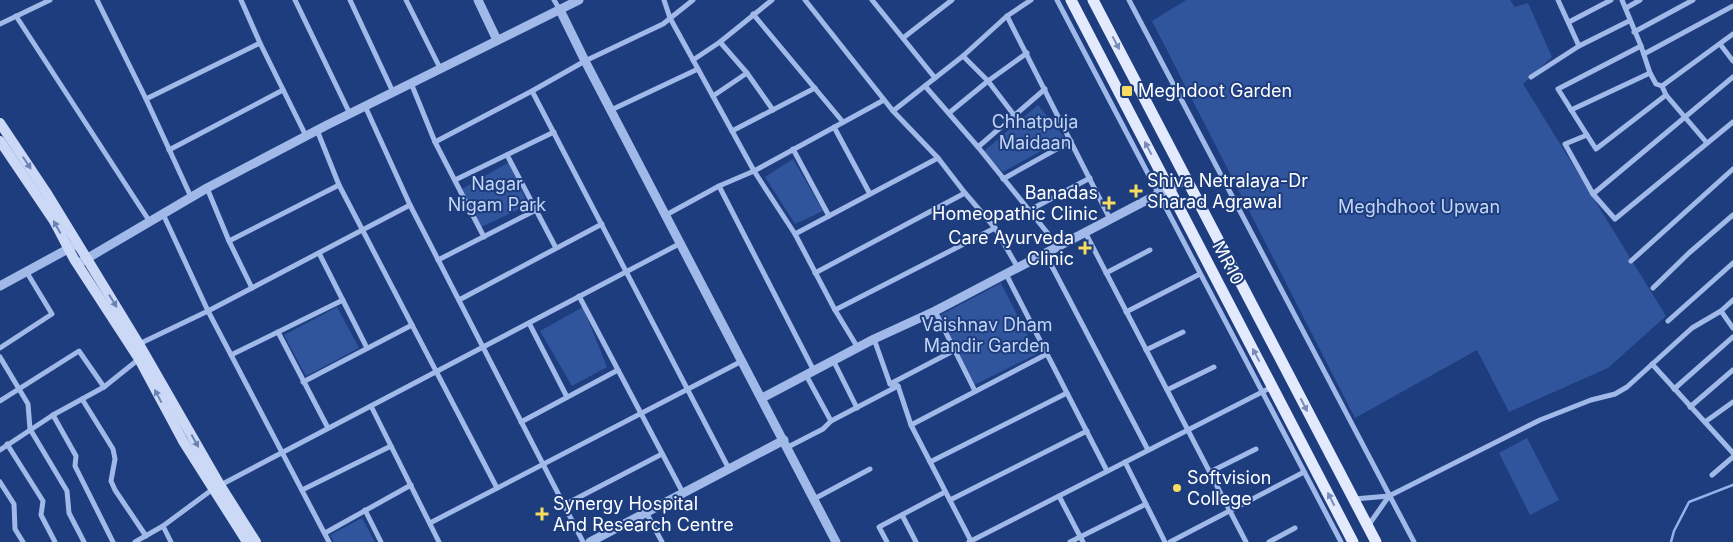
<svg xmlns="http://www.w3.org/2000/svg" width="1733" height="542" viewBox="0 0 1733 542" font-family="Inter,sans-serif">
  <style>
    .green { fill: #30559d }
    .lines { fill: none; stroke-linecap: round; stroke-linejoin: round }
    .stream { stroke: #94b2ea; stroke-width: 2.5 }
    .minor { stroke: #a0b9e8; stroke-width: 5 }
    .tertiary { stroke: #a0b9e8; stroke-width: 9 }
    .secondary { stroke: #cbd9f6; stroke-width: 10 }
    .primary { stroke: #e3eafe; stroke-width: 11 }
    .oneway { fill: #768bb8 }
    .oneway2 { fill: #6b83b4 }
    .poi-dot { fill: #f8dc5f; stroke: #1d3d7e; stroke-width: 2 }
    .labels { text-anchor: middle; stroke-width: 4; stroke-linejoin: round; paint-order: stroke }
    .poi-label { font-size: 18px; fill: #fff; stroke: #1d3d7e; text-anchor: start }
    .park-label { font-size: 18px; fill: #c4d6f6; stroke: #1d3d7e }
    .street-label { font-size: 18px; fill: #fff; stroke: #1d3d7e }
  </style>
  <rect width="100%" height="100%" fill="#1d3d7e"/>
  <g class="green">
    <path d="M1186 0H1510L1515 7 1528 3 1552 57 1523 84 1666 316 1608 368 1509 412 1477 350 1355 418 1152 21Z"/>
    <path d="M1038 105 1065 138 1003 172 983 152Z"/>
    <path d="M793 159 823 211 795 224 765 177Z"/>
    <path d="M509 162 528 205 481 227 462 189Z"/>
    <path d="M1001 283 1037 354 972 386 937 317Z"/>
    <path d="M337 307 359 348 306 376 284 335Z"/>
    <path d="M583 307 607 367 572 386 540 331Z"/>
    <path d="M1527 438 1559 500 1530 515 1499 453Z"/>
    <path d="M362 518 375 542H334L330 535Z"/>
  </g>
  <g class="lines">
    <path class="stream" d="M1671 542 1674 531 1689 502 1733 485"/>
    <g class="minor">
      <path d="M97 0 146 99 191 197"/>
      <path d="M241 0 260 43 306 136"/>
      <path d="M295 0 350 114"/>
      <path d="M350 0 393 92"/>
      <path d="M406 0 440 68"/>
      <path d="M554 0 560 10"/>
      <path d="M664 0 670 18 754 171 795 234 835 310 858 348"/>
      <path d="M805 0 893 111 938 158 965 193 995 228 1018 268"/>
      <path d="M872 0 935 78"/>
      <path d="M1057 0 1341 542"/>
      <path d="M1129 0 1414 542"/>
      <path d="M1558 0 1579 46"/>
      <path d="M1622 0 1641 46 1650 73 1656 84 1662 86 1666 95 1707 143"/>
      <path d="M1626 8 1640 0"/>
      <path d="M753 14 843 122"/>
      <path d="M16 16 150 222"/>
      <path d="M1007 16 1110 219"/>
      <path d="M1569 22 1611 0"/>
      <path d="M0 24 50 0"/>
      <path d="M1634 32 1693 0"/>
      <path d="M903 38 952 0"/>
      <path d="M720 42 747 73 773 110"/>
      <path d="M1720 44 1733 61"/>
      <path d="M1641 46 1558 89 1587 135 1565 144 1593 194 1615 219 1733 122"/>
      <path d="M1644 54 1733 6"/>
      <path d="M963 56 988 81 1014 115"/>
      <path d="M693 60 720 42 772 0"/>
      <path d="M1531 77 1579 46 1629 21"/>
      <path d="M411 83 435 142 484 237"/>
      <path d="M925 86 978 147 1058 246"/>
      <path d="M1662 86 1733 34"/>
      <path d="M532 91 729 469"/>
      <path d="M713 96 747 73"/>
      <path d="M146 99 260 43"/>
      <path d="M365 106 410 205 583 542"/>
      <path d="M611 110 698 69"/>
      <path d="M1571 110 1650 73"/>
      <path d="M893 111 963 56 1007 16 1031 0"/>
      <path d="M949 113 988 81 1027 53"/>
      <path d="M834 127 870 194"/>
      <path d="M317 130 339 185 497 488"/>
      <path d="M732 131 815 88"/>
      <path d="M1587 135 1596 149 1666 95"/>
      <path d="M435 142 532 91 585 61 663 24 693 0"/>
      <path d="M978 147 1045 89"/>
      <path d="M793 149 829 216"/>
      <path d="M169 150 283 90"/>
      <path d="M507 155 556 248"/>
      <path d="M1003 179 1071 141"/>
      <path d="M455 180 554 132"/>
      <path d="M719 186 814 371"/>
      <path d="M207 188 229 241 252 288"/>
      <path d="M1593 194 1733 77"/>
      <path d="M1028 211 1090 178"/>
      <path d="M163 214 208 311 329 542"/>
      <path d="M666 215 719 186 754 171 884 100"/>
      <path d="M1085 232 1246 542"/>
      <path d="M795 234 938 158"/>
      <path d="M229 241 339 185"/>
      <path d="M319 253 367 348"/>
      <path d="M1045 253 1148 450"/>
      <path d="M438 260 536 210"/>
      <path d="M1631 261 1733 169"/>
      <path d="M815 273 965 193"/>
      <path d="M1106 273 1150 250"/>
      <path d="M1006 274 1107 471"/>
      <path d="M1653 288 1689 253 1733 215"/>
      <path d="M579 296 683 493"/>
      <path d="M459 300 602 224"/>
      <path d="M835 310 995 228"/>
      <path d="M935 311 975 391"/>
      <path d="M1721 311 1733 328"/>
      <path d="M1126 312 1200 274"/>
      <path d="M1668 321 1733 263"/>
      <path d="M529 323 567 397"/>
      <path d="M278 332 328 428"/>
      <path d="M874 339 890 384 898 386 911 425 971 541"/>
      <path d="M139 344 208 311 410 205"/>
      <path d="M0 348 52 314 26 271"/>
      <path d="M1146 350 1183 332"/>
      <path d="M231 355 343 300"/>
      <path d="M0 357 28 404 30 429 67 491 69 513 84 542"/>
      <path d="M833 360 857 408"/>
      <path d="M1652 364 1733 453"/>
      <path d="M806 375 831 421 898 386"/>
      <path d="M303 382 412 325"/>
      <path d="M890 384 955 350"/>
      <path d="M1674 389 1733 337"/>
      <path d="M1167 390 1214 367"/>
      <path d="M82 399 113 449 115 459 111 481 115 490 146 536"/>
      <path d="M0 401 79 351 104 387"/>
      <path d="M371 406 439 542"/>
      <path d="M1690 407 1733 370"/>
      <path d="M53 415 76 456 75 466 113 542"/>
      <path d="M521 422 618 370"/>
      <path d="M1705 422 1733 402"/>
      <path d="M911 425 1047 354"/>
      <path d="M7 444 43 501 41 515 55 542"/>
      <path d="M788 447 823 429 831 421"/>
      <path d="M0 450 53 415 104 387 139 359"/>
      <path d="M930 462 1067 393"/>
      <path d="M1125 462 1165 542"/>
      <path d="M1210 472 1256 449"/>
      <path d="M1712 475 1733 457"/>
      <path d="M0 482 14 504 15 529 23 542"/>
      <path d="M302 490 391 446"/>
      <path d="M1059 496 1083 542"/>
      <path d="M814 499 870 469"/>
      <path d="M1354 499 1389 496 1540 420 1591 400 1615 394 1627 387 1692 328 1721 311 1733 300"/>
      <path d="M950 500 1087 431"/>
      <path d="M564 505 662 454"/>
      <path d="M365 510 381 542"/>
      <path d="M646 512 662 542"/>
      <path d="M902 515 916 542"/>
      <path d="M430 523 742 361"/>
      <path d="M163 526 171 542"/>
      <path d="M1368 526 1389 496"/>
      <path d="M325 533 411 485"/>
      <path d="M135 542 163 526 213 489 681 243"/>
      <path d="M887 542 879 527 945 492"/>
      <path d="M969 542 1272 387"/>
      <path d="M1070 542 1146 504"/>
      <path d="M1170 542 1304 472"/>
      <path d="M1269 542 1295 528"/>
    </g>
    <g class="tertiary">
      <path d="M478 0 497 40"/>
      <path d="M560 10 585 61 836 542"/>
      <path d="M81 262 207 188 327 125 579 0"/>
      <path d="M0 286 77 244"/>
      <path d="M762 398 874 339 935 311 1187 179"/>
      <path d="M590 542 784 440"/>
    </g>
    <g class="secondary">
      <path d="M0 123 48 195 139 344 220 485 256 542"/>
      <path d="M0 141 54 221 74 259 139 359 183 441 247 542"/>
    </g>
    <g class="primary">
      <path d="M1071 0 1353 542"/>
      <path d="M1093 0 1376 542"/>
    </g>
  </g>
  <defs><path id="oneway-solid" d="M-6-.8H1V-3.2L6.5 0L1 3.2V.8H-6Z" transform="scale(1.25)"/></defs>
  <g class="oneway">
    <use href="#oneway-solid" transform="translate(1116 43) rotate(62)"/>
    <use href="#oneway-solid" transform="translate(1148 148) rotate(-118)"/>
    <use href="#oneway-solid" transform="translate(1256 355) rotate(-118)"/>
    <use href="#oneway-solid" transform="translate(1304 405) rotate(63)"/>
    <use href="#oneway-solid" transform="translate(1331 499) rotate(-117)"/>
  </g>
  <g class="oneway2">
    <use href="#oneway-solid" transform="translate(27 163) rotate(56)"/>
    <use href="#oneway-solid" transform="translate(57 227) rotate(-119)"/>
    <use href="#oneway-solid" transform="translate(113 301) rotate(58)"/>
    <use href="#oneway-solid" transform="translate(158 396) rotate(-118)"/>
    <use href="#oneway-solid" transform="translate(195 441) rotate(61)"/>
  </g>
  <g class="poi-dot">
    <rect x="1121" y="85" width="12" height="12" rx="2.5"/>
    <path d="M1133.5 183.5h5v5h5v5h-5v5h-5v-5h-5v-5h5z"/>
    <path d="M1106.5 195.5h5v5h5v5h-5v5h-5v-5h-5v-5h5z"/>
    <path d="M1082.5 240.5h5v5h5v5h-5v5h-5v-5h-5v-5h5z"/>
    <circle cx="1177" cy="488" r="5"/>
    <path d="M539.5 506.5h5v5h5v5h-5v5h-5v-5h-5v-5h5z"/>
  </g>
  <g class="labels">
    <g class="poi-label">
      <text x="1138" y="97">Meghdoot Garden</text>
      <text x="1147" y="187">Shiva Netralaya-Dr<tspan x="1147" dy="21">Sharad Agrawal</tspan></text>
      <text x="1098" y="199" text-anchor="end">Banadas<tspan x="1098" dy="21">Homeopathic Clinic</tspan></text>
      <text x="1074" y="244" text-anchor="end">Care Ayurveda<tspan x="1074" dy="21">Clinic</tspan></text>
      <text x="1187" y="484">Softvision<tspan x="1187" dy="21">College</tspan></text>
      <text x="553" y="510">Synergy Hospital<tspan x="553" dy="21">And Research Centre</tspan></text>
    </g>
    <g class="park-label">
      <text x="1035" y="128">Chhatpuja<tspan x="1035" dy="21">Maidaan</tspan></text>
      <text x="497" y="190">Nagar<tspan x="497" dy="21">Nigam Park</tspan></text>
      <text x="1419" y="213">Meghdhoot Upwan</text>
      <text x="987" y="331">Vaishnav Dham<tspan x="987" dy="21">Mandir Garden</tspan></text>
    </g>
    <g class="street-label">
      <text transform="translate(1228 263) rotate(62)" y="6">MR10</text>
    </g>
  </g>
</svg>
